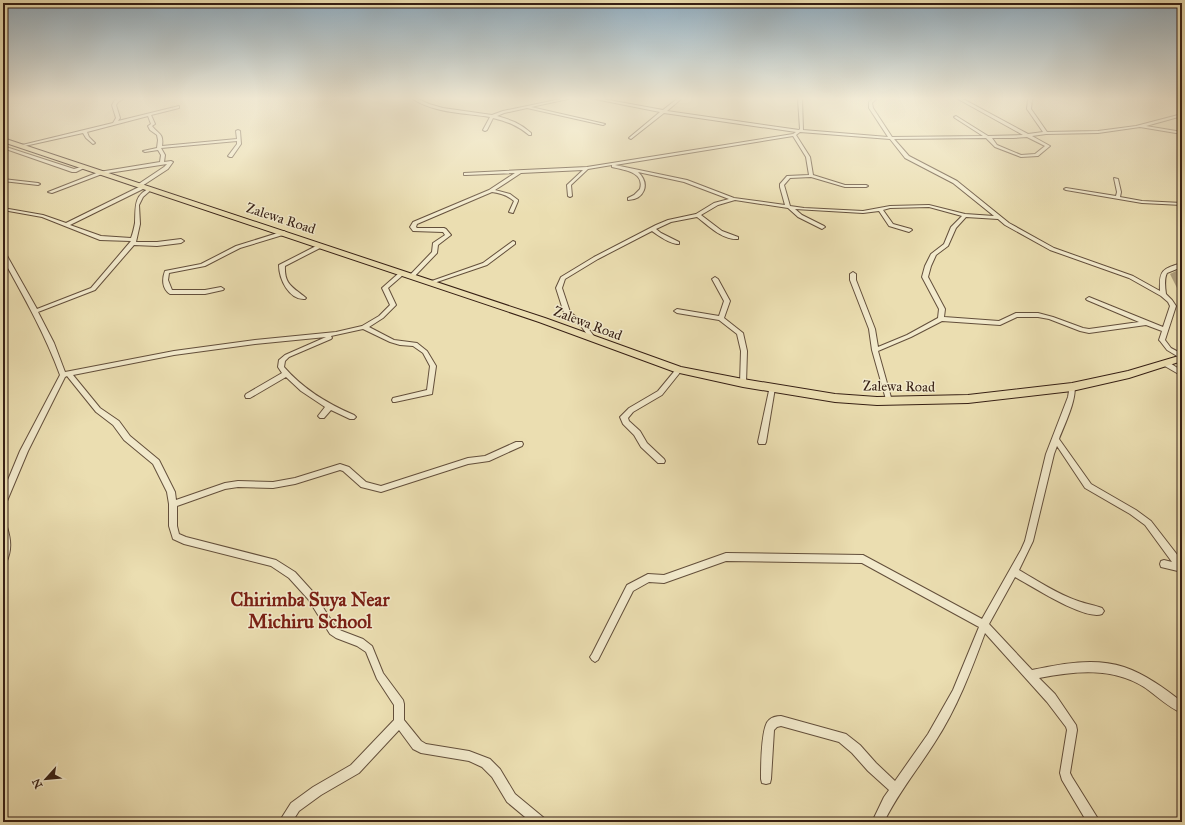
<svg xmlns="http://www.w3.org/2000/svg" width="1185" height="825" viewBox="0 0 1185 825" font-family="'IM FELL Great Primer',serif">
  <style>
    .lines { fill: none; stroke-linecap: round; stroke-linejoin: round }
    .river { fill: #ad9d7c; fill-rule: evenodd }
    .minor-casing { stroke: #634f3b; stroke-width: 2 }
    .highway-casing { stroke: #361f14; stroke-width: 2 }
    .minor { fill: #f2eacc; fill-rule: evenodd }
    .highway { fill: #ebdeb1; fill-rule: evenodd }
    .labels { text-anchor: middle; stroke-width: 3; stroke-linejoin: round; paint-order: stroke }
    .street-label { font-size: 14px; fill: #361f14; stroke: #f2eacc }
    .near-quarter-label { font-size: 19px; font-weight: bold; fill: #7a1f14; stroke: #f2eacc }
  </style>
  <rect width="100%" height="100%" fill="#ebdeb1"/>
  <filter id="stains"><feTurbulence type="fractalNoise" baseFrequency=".005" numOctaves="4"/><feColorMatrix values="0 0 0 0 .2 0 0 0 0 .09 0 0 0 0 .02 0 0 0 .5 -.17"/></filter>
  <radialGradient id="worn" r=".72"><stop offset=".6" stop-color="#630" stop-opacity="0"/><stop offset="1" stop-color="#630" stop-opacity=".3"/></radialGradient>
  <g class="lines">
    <path class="river" d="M1182 268V291L1178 290 1170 274Z"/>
    <g class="minor-casing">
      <g id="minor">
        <path d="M118 99H123L118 102 116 105 120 118 118 121 179 106V108L151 115 155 124 152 126C158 134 164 133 162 146L237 139 236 131 238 130 240 131 241 144 232 157H230L228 156 237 144V141L161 148 165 155 164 162 171 161 173 162 168 169 142 186H145V188L70 225 101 236 131 238C133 233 134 228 135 223 136 207 133 196 150 188L152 189 143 197 139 205 140 224 136 242H157L181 239 184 241 181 243 157 246 134 245 95 290 38 312 54 343 65 372 174 351 255 340 336 332 362 326 379 316 390 305 382 288 399 273H403V275L388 288 396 305 383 318 369 327 394 340 417 343 427 351 436 366 432 394 395 402H393L392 400 393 398 427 390 430 366 423 353 413 346 400 345 390 342 363 329 331 336 332 338 331 339 289 357 285 361 284 367C303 389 328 404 354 415L356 417 354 419H350L331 410 324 418H320L318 416 325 407 301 391 286 377 250 398H246L245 396 246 394 282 373 278 367 279 360 285 355 326 337 255 344 174 355 73 375 100 408 119 421 130 436 159 460 175 492 176 500 225 483 238 481 273 482 295 478 340 464 349 467 366 482 381 486 468 458 485 456 516 442H522L523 444 522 446 489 461 468 464 381 492 361 487 343 471 340 470 295 484 273 488 238 487 225 489 177 506V526L179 534 186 537 276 560 295 572 314 593 336 628 342 631 363 639 372 646 383 673 403 700 404 704V720L421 741 426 744 469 751 490 759 500 769 515 794 544 818 546 822H531L507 802 492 777 482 767 469 761 421 753 413 749 399 730 359 773 321 795 299 811 292 822H279L291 803 313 787 351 765 394 720V705L377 679 366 652 357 646 336 638 330 634 308 599 289 578 271 566 184 544 173 539 169 526V504L167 492 153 464 124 440 113 425 96 412 67 376 65 377 28 451 7 501 6 503 3 504V492L20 451 60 375C45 334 24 297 3 259V252L6 254 37 309 91 288 131 241 100 240 42 217 3 210V208L43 215 66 223 139 187 137 186V185L164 167 167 164 102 174 52 193 48 192 99 172 160 162 161 155 158 150 145 152 143 151 157 148 158 140 157 135 150 130 148 126 151 124 148 116 87 132 89 137 95 143 93 144 86 138 83 133 20 147 18 146 113 123 116 118 112 105 115 100Z"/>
        <path d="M413 99H418L429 104 443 108 492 115 503 111 561 99H568L531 107 605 124 603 125 527 108 504 113 497 116C511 120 520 123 531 133V135H529C517 125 508 122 493 118L487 130 485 131 483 130 490 117C465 113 434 113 413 99Z"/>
        <path d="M595 99H603L663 110 677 99H681L667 111 799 130 800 129 798 99H802L803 130 888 137 869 108V102L872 99H876L872 103 873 108 892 137 983 136 955 118 954 117 956 116 988 136 1023 135 958 99H963L1028 134 1043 132 1027 109 1028 99H1032L1031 109 1047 132 1098 131 1136 126 1182 114V116L1146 126 1182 132V134L1140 127 1098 133 1046 134 1032 136 1050 146 1038 156 1021 157 995 147 986 138 894 139 909 156 957 181 1009 223 1054 248 1133 276 1160 291C1159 270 1162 269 1182 263V267L1167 273C1164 279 1165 287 1166 294L1172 300 1176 306 1165 340 1171 348 1182 354V359L1167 350 1160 341 1159 340 1162 331 1146 325 1089 333 1080 331 1049 319 1038 317H1017L1000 325 942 321 911 337 878 351 892 401 891 403H887L872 350 869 329 850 280V274L853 272 856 274V280L875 329 878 347 907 335 938 318 939 309 922 277 925 266 931 254 944 244 951 227 962 216 929 207 890 208 883 210 893 224 911 229 912 230 909 232 889 226 879 211 863 213 795 209 802 215 824 226 825 227 822 229 798 217 788 208 735 200 718 205 701 215 722 231 738 237V239C722 240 709 226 697 217L671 222 656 229 661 233 679 242V244C670 244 659 236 652 231L598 259 565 279 562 288 570 312 585 324 596 339 593 341 591 340 581 326 564 313 556 288 561 277 594 257 656 225 668 220 696 214 714 203 729 199 684 182 638 172C651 184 644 200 628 200V198L634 195 640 189C645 172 624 170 612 167V165L588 169 571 185 572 196 570 197 568 196 567 185 583 170 521 173 495 190 510 194 518 200V201L513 213 509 212 514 201C507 195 500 193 492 192L417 224 416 227 417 228H444L446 229 451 235 438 245 437 253 413 278H409V276L432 252 433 243 445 235 443 232 413 231 410 227 413 222 489 190 515 173 466 175H464V173L587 167 793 134 796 132 664 113 631 139 629 138 630 137 660 112ZM800 132 890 139 905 158 953 183 994 216 965 214 929 205 890 206 863 211 804 208 790 206 784 185 790 178 811 177 845 187H866L868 186 866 185H845L813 175 810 157 796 135ZM793 136 806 157 809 175 787 176 780 184V187L785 205 734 198 687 180 615 165ZM1027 137 1045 146 1035 154 1021 155 997 145 992 138H1013ZM966 217 998 219 1005 225 1050 250 1129 278 1161 296 1168 302 1170 306 1163 327 1089 297 1086 299 1087 300 1139 322 1089 329 1083 328 1053 317 1038 313H1016L999 321 944 317 945 309 928 277 931 266 936 255 948 246 956 228Z"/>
        <path d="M3 146 74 169 84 166 86 167 76 172H72L3 148Z"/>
        <path d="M1114 178 1118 179 1121 192 1120 197 1142 201 1182 203V205L1142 203 1066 190 1064 189 1066 188 1116 196 1117 192Z"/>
        <path d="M3 179 38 183 40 184 38 185 3 181Z"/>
        <path d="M284 231 287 233 286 234 240 248 205 266 169 273 168 280 172 290H205L221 287 224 289 223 290 205 294H170C162 289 162 279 165 271L201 264 236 246Z"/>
        <path d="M513 241 515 242V244L487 265 431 284H427L426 283 483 263Z"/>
        <path d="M320 244 323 246 322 247 285 266C284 285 293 287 306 298L305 299C289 300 279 279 279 265Z"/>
        <path d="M715 277 718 279 730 301 724 318 743 333 747 351 746 383 743 385 740 383 741 351 737 334 719 320 677 313 674 311 677 309 719 316 724 301 712 279Z"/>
        <path d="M1163 361H1167L1182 371V376L1163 365 1162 363Z"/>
        <path d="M677 368H681L682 370 662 395 633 412 628 418 629 421 640 431 647 443 664 459 665 461 664 463H658L641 447 634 435 623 424 620 417 629 408 658 391Z"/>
        <path d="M1070 385H1074C1078 397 1064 426 1059 439L1091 484 1136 510 1151 521 1182 561V572L1161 567 1160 564 1161 561 1164 560 1172 562 1145 525 1130 514 1085 488 1057 446 1054 454 1033 541 1019 570C1038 581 1057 594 1078 601 1086 604 1094 605 1102 608L1104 611 1102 614C1085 621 1032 586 1015 577L989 624 1032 670C1061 664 1094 657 1124 667 1145 674 1164 688 1182 702V713C1169 708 1156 695 1144 687 1112 667 1075 671 1039 678L1055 694 1076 725 1077 730 1070 773 1072 777 1100 822H1087L1062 780 1060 773 1067 730 1066 727 1047 702 985 633C971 671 957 708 935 742 918 769 898 793 884 822H872L884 797 889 790 868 771 852 753 839 742 781 726 777 727 774 730 771 779 770 783 766 784 762 783 761 779C761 767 761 726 769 720 772 717 777 716 781 716L846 734 860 745 876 763 895 781 928 734 953 690 979 627 862 563 726 561 664 583 649 582 633 591 598 660 595 662 592 660 590 657 592 654 627 585 648 574 664 575 726 553 863 555 982 619 1021 550 1025 541 1046 454 1068 397Z"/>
        <path d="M770 386H774L775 388 766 442 765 444H759L758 442Z"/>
        <path d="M3 524 6 525 7 527C11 540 12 550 6 563L3 564Z"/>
      </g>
    </g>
    <g class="highway-casing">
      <path id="highway" d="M3 138 545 318 681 367 743 379 835 394 877 397 968 395 1072 383 1128 371 1182 355V361L1129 378 1072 391 968 403 877 405 835 402 743 387 675 372 539 322 3 142Z"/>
    </g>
    <use href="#minor" class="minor"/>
    <use href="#highway" class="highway"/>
  </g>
  <linearGradient id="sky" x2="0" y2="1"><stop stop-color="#90abbd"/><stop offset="0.46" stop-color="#f6f0dc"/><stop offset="1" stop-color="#f6f0dc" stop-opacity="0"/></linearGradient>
  <rect width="1185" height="214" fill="url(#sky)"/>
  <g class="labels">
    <g class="street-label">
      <text transform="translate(281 218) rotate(18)" y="5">Zalewa Road</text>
      <text transform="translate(588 323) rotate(21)" y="5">Zalewa Road</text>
      <text transform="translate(899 386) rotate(1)" y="5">Zalewa Road</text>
    </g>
    <g class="near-quarter-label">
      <text x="310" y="606">Chirimba Suya Near<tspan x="310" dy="22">Michiru School</tspan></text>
    </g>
  </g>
  <rect width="1185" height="825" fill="none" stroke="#ebdeb1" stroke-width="16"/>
  <rect x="4" y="4" width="1177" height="817" fill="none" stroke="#361f14" stroke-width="2"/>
  <rect x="8" y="8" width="1169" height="809" fill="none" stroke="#361f14"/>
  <g transform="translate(46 779) rotate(243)" stroke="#f2eacc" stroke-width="3" paint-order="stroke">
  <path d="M0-3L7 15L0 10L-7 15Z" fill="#361f14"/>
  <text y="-6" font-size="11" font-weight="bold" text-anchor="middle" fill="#361f14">N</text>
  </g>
  <rect width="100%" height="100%" filter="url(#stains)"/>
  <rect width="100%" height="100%" fill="url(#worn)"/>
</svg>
